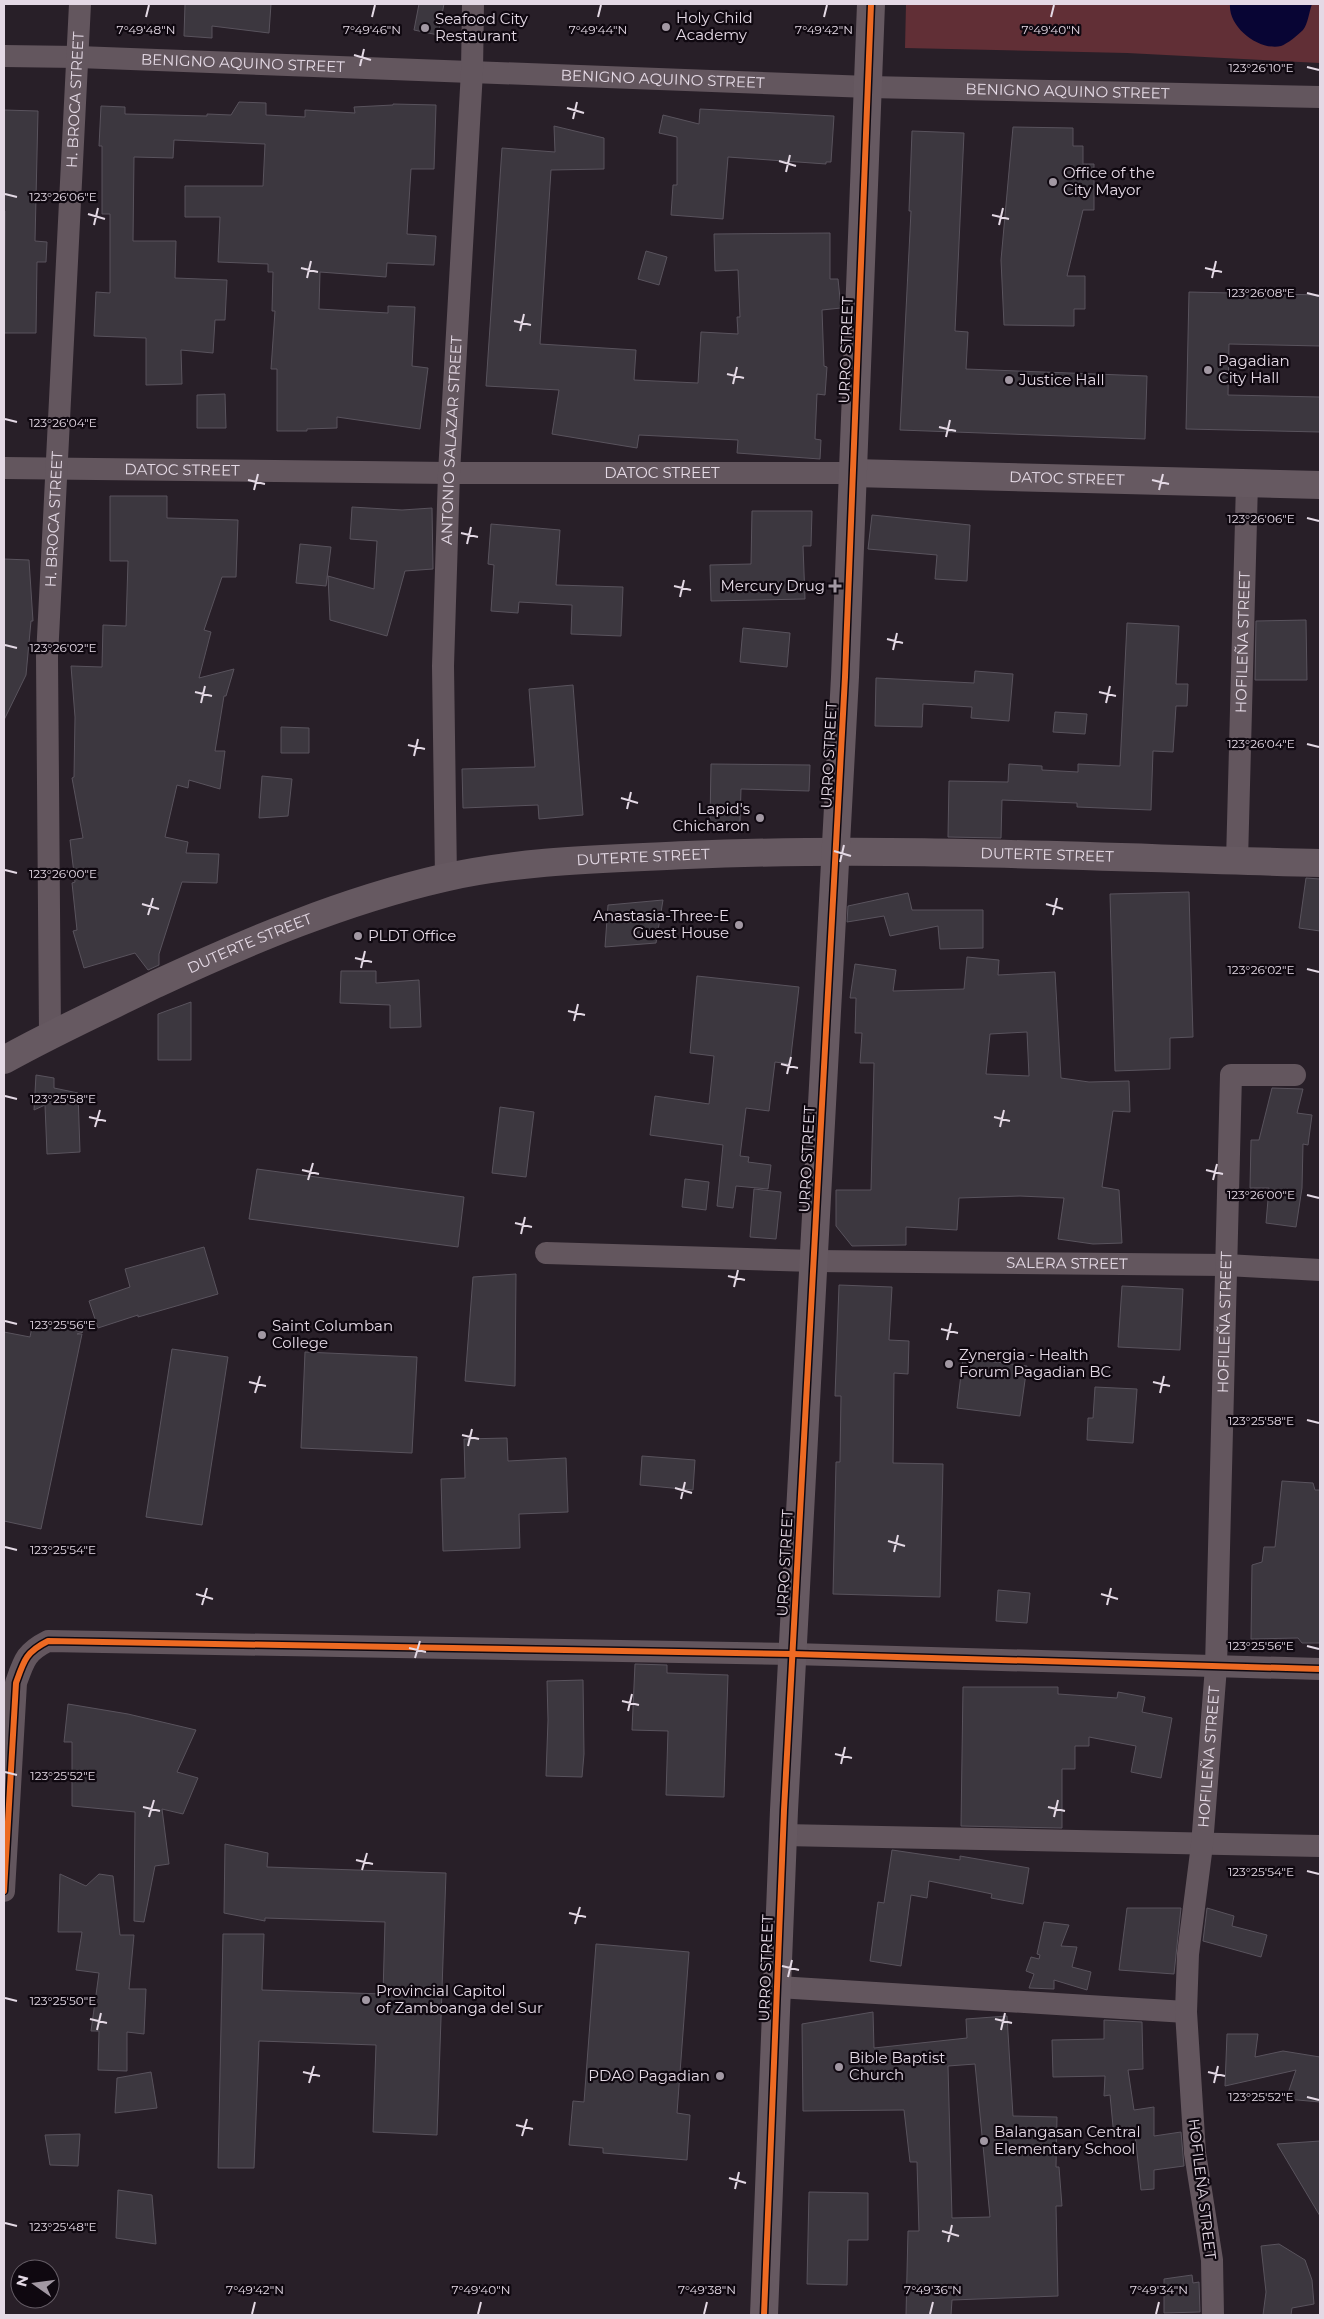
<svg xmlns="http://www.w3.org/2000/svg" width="1324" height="2319" viewBox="0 0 1324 2319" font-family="Montserrat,sans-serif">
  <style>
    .green { fill: #612f36 }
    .water { fill: #080534 }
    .building { fill: #3c373f; stroke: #59535d; fill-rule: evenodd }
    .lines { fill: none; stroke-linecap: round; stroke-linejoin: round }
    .street { stroke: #63565e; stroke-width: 22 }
    .secondary { stroke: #665961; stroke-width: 28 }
    .cycleway-casing { stroke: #0f0810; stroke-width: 9 }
    .cycleway { stroke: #ed6a23; stroke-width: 6 }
    .ticks { fill: none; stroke: #e4d9e5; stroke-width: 2 }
    .poi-dot { fill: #a298a3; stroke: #0f0810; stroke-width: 2 }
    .labels { text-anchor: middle; stroke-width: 4.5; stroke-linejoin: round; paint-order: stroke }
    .poi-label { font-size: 15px; fill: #e4d9e5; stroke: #0f0810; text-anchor: start }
    .street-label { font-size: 15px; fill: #e4d9e5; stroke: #0f0810 }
    .ticks-label { font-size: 12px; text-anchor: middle; fill: #e4d9e5; stroke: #0f0810; stroke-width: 4.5; stroke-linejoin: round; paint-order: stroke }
  </style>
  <rect width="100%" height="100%" fill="#281f28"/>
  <path class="green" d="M906 4H1320V63L1127 53 905 48Z"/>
  <path class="water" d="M1230 4H1312C1309 12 1308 24 1303 30 1298 35 1287 44 1281 46 1259 51 1228 27 1230 4Z"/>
  <g class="building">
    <path d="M185 4H271L269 33 212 26V38L184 36Z"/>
    <path d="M419 4H444L438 35 414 30Z"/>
    <path d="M239 102 266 103V115L305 117V110L355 113 354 107 393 105V104L436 105 434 169H411L407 234 436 236 434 265 387 263 386 277 320 272 319 309 388 313V306L415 307 412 366 428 368 420 429 337 417V428L307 429V431H277V369H271L275 311H272L273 272H268V264L218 262 220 217H185V186H263L265 144 174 140 173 158 134 157 133 241H176L175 278 227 280 225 320H215L213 353 181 350 182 384 146 385V338L94 336 96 292 110 293V214H102V146H99L101 106 125 107V114L207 116V114L231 115Z"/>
    <path d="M700 109 834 116 831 162H826V164L728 157 723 219 671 215 673 185H677V137L659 133 663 115 699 124Z"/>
    <path d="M4 110 38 111 35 241 47 242 46 262H37L36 333H4L5 211H4Z"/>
    <path d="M554 126 604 138V169L551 170 540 344 636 350 634 380 698 383 701 332 738 334 737 317H740L738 270 715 271 714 234 830 233V279H838L841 308 822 310 824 366 827 367 825 395 817 394 815 439 821 440 820 459 737 453 738 440 639 435 637 448 552 434 559 390 486 386 502 148 555 152Z"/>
    <path d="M1013 127 1073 128V146H1083V164H1094V210H1083L1067 276H1085V309H1074V326L1004 325 1001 260Z"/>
    <path d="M912 131 964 133 955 331 968 332 966 369 1147 376 1145 439 900 430 911 211H909Z"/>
    <path d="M646 251 667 257 659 285 638 279Z"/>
    <path d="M1189 292 1320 295V346L1229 344 1228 395 1320 397V432L1186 429Z"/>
    <path d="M225 394 226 428H197V395Z"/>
    <path d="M110 496H167V518L238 520 236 577H222L204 630 211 632 199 678 234 669 226 696H224L215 751H225L220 789 189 780 188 788 177 785 165 837 188 842 186 853 219 854 217 883 182 882 159 954V965L148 970 135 953 84 968 73 931 77 930 72 883 75 882 70 840 83 838 72 778 74 777 75 717 71 666 102 667 103 625 126 626 128 561H110Z"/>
    <path d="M352 507 402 510 432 508 433 569 405 571 387 636 330 620 328 576 374 589 377 541 350 539Z"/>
    <path d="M752 511H812L811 546H803L805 599 711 601 710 565 751 564Z"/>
    <path d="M872 515 970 525 967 581 935 579 937 555 868 549Z"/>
    <path d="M491 524 560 530 556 585 623 587 621 636 571 634 572 605 519 602 518 613 491 611 494 565 488 564Z"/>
    <path d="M300 544 331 547 326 586 296 583Z"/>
    <path d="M4 559 29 560 33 621H31L26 675 4 720Z"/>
    <path d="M1306 620 1307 680H1255L1256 621Z"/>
    <path d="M1127 623 1179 626 1176 684H1188L1187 706H1176L1173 752 1153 751 1151 810 1077 807V803L1002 800 1001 838 948 837 949 781 1008 782 1009 764 1042 766V770L1078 772V764L1120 766Z"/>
    <path d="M743 628 790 633 787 667 740 662Z"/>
    <path d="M975 671 1013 674 1009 721 971 718 972 707 923 704 922 727 875 726 876 678 974 683Z"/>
    <path d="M573 685 583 815 539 819 538 805 463 808 462 769 535 767 529 689Z"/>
    <path d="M1055 712 1087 714 1085 734 1053 732Z"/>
    <path d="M281 727 309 728V753H281Z"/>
    <path d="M711 764 810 765 809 791 741 789 740 822H710Z"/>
    <path d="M262 776 292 779 288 816 259 818Z"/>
    <path d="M1306 878 1320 879V931L1299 928Z"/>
    <path d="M1189 892 1193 1037 1170 1038V1069L1115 1071 1110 894Z"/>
    <path d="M908 893 912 910H983V948L940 949 938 926 890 936 884 916 847 922 848 906Z"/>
    <path d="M663 900 656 943 605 947 608 905Z"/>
    <path d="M967 957 999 960 998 975 1055 972 1061 1078 1089 1082 1129 1081 1130 1112 1113 1111 1102 1187 1119 1190 1122 1243 1093 1244 1058 1239 1064 1198 1020 1196 959 1198 957 1230 906 1227V1245L852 1246 836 1226V1190H871L874 1063H860L862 1033H855L856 998H850L855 964 896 970 893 991 964 989ZM1027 1032 1029 1076 986 1074 990 1034Z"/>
    <path d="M341 971H376V983L419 980 421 1027 390 1028V1005L340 1003Z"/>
    <path d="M697 976 799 987 790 1064 775 1062 769 1111 746 1108 740 1156 749 1157 748 1162 771 1165 768 1189 736 1186 733 1208 717 1206 723 1145 650 1135 655 1096 709 1104 714 1056 690 1053Z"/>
    <path d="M191 1002V1060H158V1014Z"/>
    <path d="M36 1075 54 1078V1088L78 1093 80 1152 47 1154 45 1105 34 1110Z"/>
    <path d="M1272 1088 1303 1089 1297 1113 1312 1115 1308 1145 1303 1144 1302 1188 1296 1227 1266 1223 1269 1188H1250L1251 1140H1259Z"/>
    <path d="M500 1107 534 1112 526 1177 492 1173Z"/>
    <path d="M257 1169 464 1197 458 1247 249 1219Z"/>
    <path d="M685 1179 709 1182 706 1210 682 1207Z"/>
    <path d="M754 1189 781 1192 776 1239 750 1237Z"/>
    <path d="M204 1247 218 1294 138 1317V1315L98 1328 89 1301 130 1287 125 1269Z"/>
    <path d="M516 1274 515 1386 465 1381 473 1277Z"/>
    <path d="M839 1285 892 1287 889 1340 909 1341 908 1374 894 1373 893 1463 943 1464 940 1597 833 1594 836 1462H840L841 1396H835Z"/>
    <path d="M1122 1286 1183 1289 1180 1350 1118 1347Z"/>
    <path d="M33 1322 83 1332 77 1334H82L41 1529 4 1521V1332L30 1337Z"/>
    <path d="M172 1349 228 1357 202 1525 146 1517Z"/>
    <path d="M305 1352 417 1357 412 1453 301 1448Z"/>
    <path d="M963 1358 1027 1366 1020 1416 957 1408Z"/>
    <path d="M1095 1387 1137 1389 1133 1443 1087 1440 1088 1418H1093Z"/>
    <path d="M507 1438 508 1461 566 1458 568 1512 519 1514 520 1548 443 1551 441 1479 465 1478 464 1439Z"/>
    <path d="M642 1456 695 1460 693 1490 640 1485Z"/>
    <path d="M1282 1481 1313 1483 1315 1490H1320V1643H1302L1298 1638 1251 1639 1252 1565 1262 1562 1264 1547H1275Z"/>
    <path d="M998 1590 1030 1593 1027 1623 996 1621Z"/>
    <path d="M635 1664 667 1665V1673L728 1675 724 1797 666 1795 668 1731 632 1730Z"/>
    <path d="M583 1680 584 1754 582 1777 546 1776 548 1720 547 1681Z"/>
    <path d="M963 1687H1058V1694L1117 1698 1118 1692 1145 1697 1142 1712 1172 1718 1161 1778 1131 1772 1136 1746 1089 1737V1746H1075V1769H1062V1828L961 1826Z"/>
    <path d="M68 1704 128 1714 196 1730 177 1772 198 1778 183 1814 162 1809 169 1864 155 1866 144 1922 134 1921 135 1812 72 1806V1742H64Z"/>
    <path d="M225 1844 268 1853 267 1867 446 1873 437 2135 373 2132 376 2045 259 2041 254 2168H218L223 1934H264L262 1990 383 1994 385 1922 265 1918V1921L224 1913Z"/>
    <path d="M892 1850 960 1860V1856L1029 1868 1023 1904 991 1898 992 1894 929 1881 927 1898 911 1895 901 1966 870 1961 878 1902 884 1903Z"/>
    <path d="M60 1874 86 1886 99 1874 113 1876 120 1935H134L129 1989H146L144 2034 127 2032V2071L98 2070 99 2031H91L99 1973 76 1970 82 1932H58Z"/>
    <path d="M1127 1908H1181L1174 1974 1119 1970Z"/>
    <path d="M1207 1908 1234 1916 1232 1926 1267 1935 1261 1957 1203 1941Z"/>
    <path d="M1044 1922 1069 1925 1061 1946 1077 1947 1072 1967 1091 1972 1087 1990 1054 1980V1989L1029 1988 1034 1974 1026 1971 1031 1957 1039 1959 1040 1955 1037 1954Z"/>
    <path d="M596 1944 689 1952 677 2113 690 2115 687 2160 603 2153V2148L569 2145 573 2101 584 2102Z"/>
    <path d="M873 2012 874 2048 967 2038 966 2019 1007 2016 1013 2116 1057 2117 1056 2167H1059L1062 2206H1056L1058 2296 952 2300 951 2315H906L908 2231H919L917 2162H910L904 2110 803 2111 802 2024ZM975 2064 990 2217 952 2218 948 2066Z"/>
    <path d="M1104 2020 1142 2022 1143 2069 1128 2070 1134 2110 1154 2107V2136L1181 2132 1184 2166 1154 2170V2189L1141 2190 1135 2134 1114 2137 1110 2095 1104 2096 1105 2076 1053 2077 1052 2040 1104 2039Z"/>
    <path d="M1227 2034H1258L1255 2057 1283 2051 1320 2057V2102L1286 2099 1296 2070 1225 2086Z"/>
    <path d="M151 2072 157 2108 115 2113 117 2078Z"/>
    <path d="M80 2134 78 2166 50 2165 45 2135Z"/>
    <path d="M1320 2141V2216L1277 2144Z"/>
    <path d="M118 2190 152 2195 156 2244 116 2238Z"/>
    <path d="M809 2192 868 2193V2240H848L847 2285 807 2284Z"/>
    <path d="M1279 2244 1305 2260 1312 2280 1314 2304 1292 2308 1291 2315H1263L1266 2292 1261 2246Z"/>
    <path d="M1192 2275 1193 2283 1199 2282 1200 2312 1164 2313V2279Z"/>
  </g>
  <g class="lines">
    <g class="street">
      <path id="s1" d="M4 56 78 57 869 87 1320 97"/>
      <path id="s2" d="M4 468 449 473H853"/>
      <path id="s3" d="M1237 861 1247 483"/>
      <path id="s4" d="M446 878 443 666 449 473 472 71 473 4"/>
      <path id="s5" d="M50 1034 47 657 80 4"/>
      <path id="s6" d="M546 1253 814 1261 1226 1265 1320 1270"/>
      <path d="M783 1835 1320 1846"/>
      <path d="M4 1891 16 1683C24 1660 26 1652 48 1641L793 1654 1320 1669"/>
      <path d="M778 1987 1186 2012"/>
      <path id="s7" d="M1213 2315 1212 2260 1195 2153 1186 2012 1188 1954 1202 1845 1216 1667 1231 1075H1295"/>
    </g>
    <g class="secondary">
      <path id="s8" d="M853 473 1320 485"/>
      <path id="s9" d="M4 1060C54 1032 105 1009 156 984 249 941 343 901 443 878 522 860 606 859 687 855 898 846 1109 858 1320 863"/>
      <path d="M764 2315 784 1810 845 677 871 4"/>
    </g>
    <g class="cycleway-casing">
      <g id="cycleway">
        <path d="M4 1891 16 1683C24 1660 26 1652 48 1641L793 1654 1320 1669"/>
        <path d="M764 2315 784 1810 845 677 871 4"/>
      </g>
    </g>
    <use href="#cycleway" class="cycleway"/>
  </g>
  <path class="ticks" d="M146 17 149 5M372 17 375 5M598 17 601 5M824 17 827 5M1051 17 1054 5M354 55 371 60M360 66 364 49M1307 67 1319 70M567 108 584 113M573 119 577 102M779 161 796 166M786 172 790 155M5 194 17 197M88 214 105 219M992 215 1009 219M94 225 98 208M999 225 1003 208M301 268 318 272M1205 268 1222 272M307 278 311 261M1212 278 1216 261M1307 293 1319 296M514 321 531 325M520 331 524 314M727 374 744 378M733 384 737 367M5 419 17 422M939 427 956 431M946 437 950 420M248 480 265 484M1152 480 1169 484M254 490 258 474M1159 490 1163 474M1307 518 1319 521M461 533 478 537M467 544 471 527M674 586 691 590M680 597 684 580M887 639 903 643M5 645 17 648M893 650 897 633M195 692 212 696M1099 692 1116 696M201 703 205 686M1106 703 1110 686M1307 744 1319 747M408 745 425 749M414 756 418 739M621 798 638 803M627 809 631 792M834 851 851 856M840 862 844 845M5 870 17 873M142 904 159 909M1046 904 1063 909M148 915 153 898M1053 915 1057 898M355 958 372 962M361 968 365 951M1307 969 1319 972M568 1011 585 1015M574 1021 578 1004M781 1064 798 1068M787 1074 791 1057M5 1096 17 1099M89 1117 106 1121M994 1117 1010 1121M95 1127 100 1110M1000 1127 1004 1110M302 1170 319 1174M1206 1170 1223 1174M308 1180 313 1163M1213 1180 1217 1164M1307 1195 1319 1198M515 1223 532 1227M521 1234 525 1217M728 1276 745 1280M734 1287 738 1270M5 1321 17 1324M941 1329 958 1333M947 1340 951 1323M249 1382 266 1386M1153 1382 1170 1386M255 1393 260 1376M1160 1393 1164 1376M1307 1420 1319 1423M462 1435 479 1439M468 1446 472 1429M675 1488 692 1493M681 1499 685 1482M888 1541 905 1546M5 1547 17 1550M894 1552 898 1535M196 1594 213 1599M1101 1594 1118 1599M202 1605 207 1588M1107 1605 1111 1588M1307 1646 1319 1649M409 1648 426 1652M415 1658 420 1641M622 1701 639 1705M628 1711 632 1694M835 1754 852 1758M841 1764 845 1747M5 1772 17 1775M143 1807 160 1811M1048 1807 1065 1811M149 1817 154 1800M1054 1817 1058 1800M356 1860 373 1864M362 1870 367 1853M1307 1871 1319 1874M569 1913 586 1917M575 1924 580 1907M782 1966 799 1970M788 1977 792 1960M5 1998 17 2001M90 2019 107 2023M995 2019 1012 2023M97 2030 101 2013M1001 2030 1005 2013M303 2072 320 2076M1208 2072 1225 2076M309 2083 314 2066M1214 2083 1218 2066M1307 2097 1319 2100M516 2125 533 2129M522 2136 527 2119M729 2178 746 2183M735 2189 739 2172M5 2223 17 2226M942 2231 959 2236M948 2242 952 2225M252 2314 255 2302M478 2314 481 2302M704 2314 707 2302M930 2314 933 2302M1156 2314 1159 2302"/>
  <g class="poi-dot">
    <circle cx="666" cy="27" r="5"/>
    <circle cx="425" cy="28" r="5"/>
    <circle cx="1053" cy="182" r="5"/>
    <circle cx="1208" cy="370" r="5"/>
    <circle cx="1009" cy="380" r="5"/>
    <path d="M832.5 578.5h5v5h5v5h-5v5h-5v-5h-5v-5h5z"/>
    <circle cx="760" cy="818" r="5"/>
    <circle cx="739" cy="925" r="5"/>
    <circle cx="358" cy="936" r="5"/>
    <circle cx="262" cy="1335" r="5"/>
    <circle cx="949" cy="1364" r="5"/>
    <circle cx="366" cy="2000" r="5"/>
    <circle cx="839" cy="2067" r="5"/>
    <circle cx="720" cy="2076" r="5"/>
    <circle cx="984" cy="2141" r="5"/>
  </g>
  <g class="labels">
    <g class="poi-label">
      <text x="676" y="23">Holy Child<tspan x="676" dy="17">Academy</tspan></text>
      <text x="435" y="24">Seafood City<tspan x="435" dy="17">Restaurant</tspan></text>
      <text x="1063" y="178">Office of the<tspan x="1063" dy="17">City Mayor</tspan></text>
      <text x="1218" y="366">Pagadian<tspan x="1218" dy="17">City Hall</tspan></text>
      <text x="1019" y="385">Justice Hall</text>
      <text x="825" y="591" text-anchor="end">Mercury Drug</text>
      <text x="750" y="814" text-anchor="end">Lapid's<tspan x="750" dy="17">Chicharon</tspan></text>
      <text x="729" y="921" text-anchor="end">Anastasia-Three-E<tspan x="729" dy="17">Guest House</tspan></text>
      <text x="368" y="941">PLDT Office</text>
      <text x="272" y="1331">Saint Columban<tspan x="272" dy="17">College</tspan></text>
      <text x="959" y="1360">Zynergia - Health<tspan x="959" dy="17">Forum Pagadian BC</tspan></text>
      <text x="376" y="1996">Provincial Capitol<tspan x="376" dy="17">of Zamboanga del Sur</tspan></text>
      <text x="849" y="2063">Bible Baptist<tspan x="849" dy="17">Church</tspan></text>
      <text x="710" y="2081" text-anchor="end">PDAO Pagadian</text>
      <text x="994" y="2137">Balangasan Central<tspan x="994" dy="17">Elementary School</tspan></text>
    </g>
    <g class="street-label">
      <text dy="5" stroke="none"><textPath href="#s1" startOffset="239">BENIGNO AQUINO STREET</textPath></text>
      <text dy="5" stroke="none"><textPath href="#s1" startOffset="659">BENIGNO AQUINO STREET</textPath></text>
      <text dy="5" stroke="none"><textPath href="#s1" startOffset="1064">BENIGNO AQUINO STREET</textPath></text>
      <text dy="5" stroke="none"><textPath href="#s5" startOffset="935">H. BROCA STREET</textPath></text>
      <text transform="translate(846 350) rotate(-88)" y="5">URRO STREET</text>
      <text dy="5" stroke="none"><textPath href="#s4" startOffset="438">ANTONIO SALAZAR STREET</textPath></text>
      <text dy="5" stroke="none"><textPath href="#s2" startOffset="178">DATOC STREET</textPath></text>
      <text dy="5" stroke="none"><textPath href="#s2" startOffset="658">DATOC STREET</textPath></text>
      <text dy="5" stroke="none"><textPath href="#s8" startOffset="214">DATOC STREET</textPath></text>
      <text dy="5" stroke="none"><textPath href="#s5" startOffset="515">H. BROCA STREET</textPath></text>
      <text dy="5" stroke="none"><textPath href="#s3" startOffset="219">HOFILEÑA STREET</textPath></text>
      <text transform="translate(829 755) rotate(-87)" y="5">URRO STREET</text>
      <text dy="5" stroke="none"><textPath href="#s9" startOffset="1082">DUTERTE STREET</textPath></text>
      <text dy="5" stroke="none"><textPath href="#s9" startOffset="678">DUTERTE STREET</textPath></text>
      <text dy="5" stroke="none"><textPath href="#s9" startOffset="272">DUTERTE STREET</textPath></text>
      <text transform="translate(807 1159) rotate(-87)" y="5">URRO STREET</text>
      <text dy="5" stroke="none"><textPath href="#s6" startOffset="521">SALERA STREET</textPath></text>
      <text dy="5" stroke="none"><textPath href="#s7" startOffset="996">HOFILEÑA STREET</textPath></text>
      <text transform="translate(785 1563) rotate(-87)" y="5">URRO STREET</text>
      <text dy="5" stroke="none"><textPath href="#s7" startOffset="561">HOFILEÑA STREET</textPath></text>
      <text transform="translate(766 1968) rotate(-88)" y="5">URRO STREET</text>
      <text transform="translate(1202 2189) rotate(83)" y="5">HOFILEÑA STREET</text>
    </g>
  </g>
  <g class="ticks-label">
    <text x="146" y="34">7°49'48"N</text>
    <text x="372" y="34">7°49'46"N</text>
    <text x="598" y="34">7°49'44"N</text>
    <text x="824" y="34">7°49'42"N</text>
    <text x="1051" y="34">7°49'40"N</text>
    <text x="1261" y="72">123°26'10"E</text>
    <text x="63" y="201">123°26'06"E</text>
    <text x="1261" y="297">123°26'08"E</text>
    <text x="63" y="427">123°26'04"E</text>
    <text x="1261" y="523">123°26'06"E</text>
    <text x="63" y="652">123°26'02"E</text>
    <text x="1261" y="748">123°26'04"E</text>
    <text x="63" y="878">123°26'00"E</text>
    <text x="1261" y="974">123°26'02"E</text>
    <text x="63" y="1103">123°25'58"E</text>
    <text x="1261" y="1199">123°26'00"E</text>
    <text x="63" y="1329">123°25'56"E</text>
    <text x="1261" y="1425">123°25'58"E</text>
    <text x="63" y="1554">123°25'54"E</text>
    <text x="1261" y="1650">123°25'56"E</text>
    <text x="63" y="1780">123°25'52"E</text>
    <text x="1261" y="1876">123°25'54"E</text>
    <text x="63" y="2005">123°25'50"E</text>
    <text x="1261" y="2101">123°25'52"E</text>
    <text x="63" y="2231">123°25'48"E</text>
    <text x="255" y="2294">7°49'42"N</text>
    <text x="481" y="2294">7°49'40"N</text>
    <text x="707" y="2294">7°49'38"N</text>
    <text x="933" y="2294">7°49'36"N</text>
    <text x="1159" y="2294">7°49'34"N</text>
  </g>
  <rect width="1324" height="2319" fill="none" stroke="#e4d9e5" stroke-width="10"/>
  <g transform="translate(35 2284) rotate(284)"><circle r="24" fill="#0f0810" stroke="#645c65"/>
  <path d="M0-4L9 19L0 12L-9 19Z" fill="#a298a3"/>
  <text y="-8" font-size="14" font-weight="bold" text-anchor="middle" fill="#e4d9e5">N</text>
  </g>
</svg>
